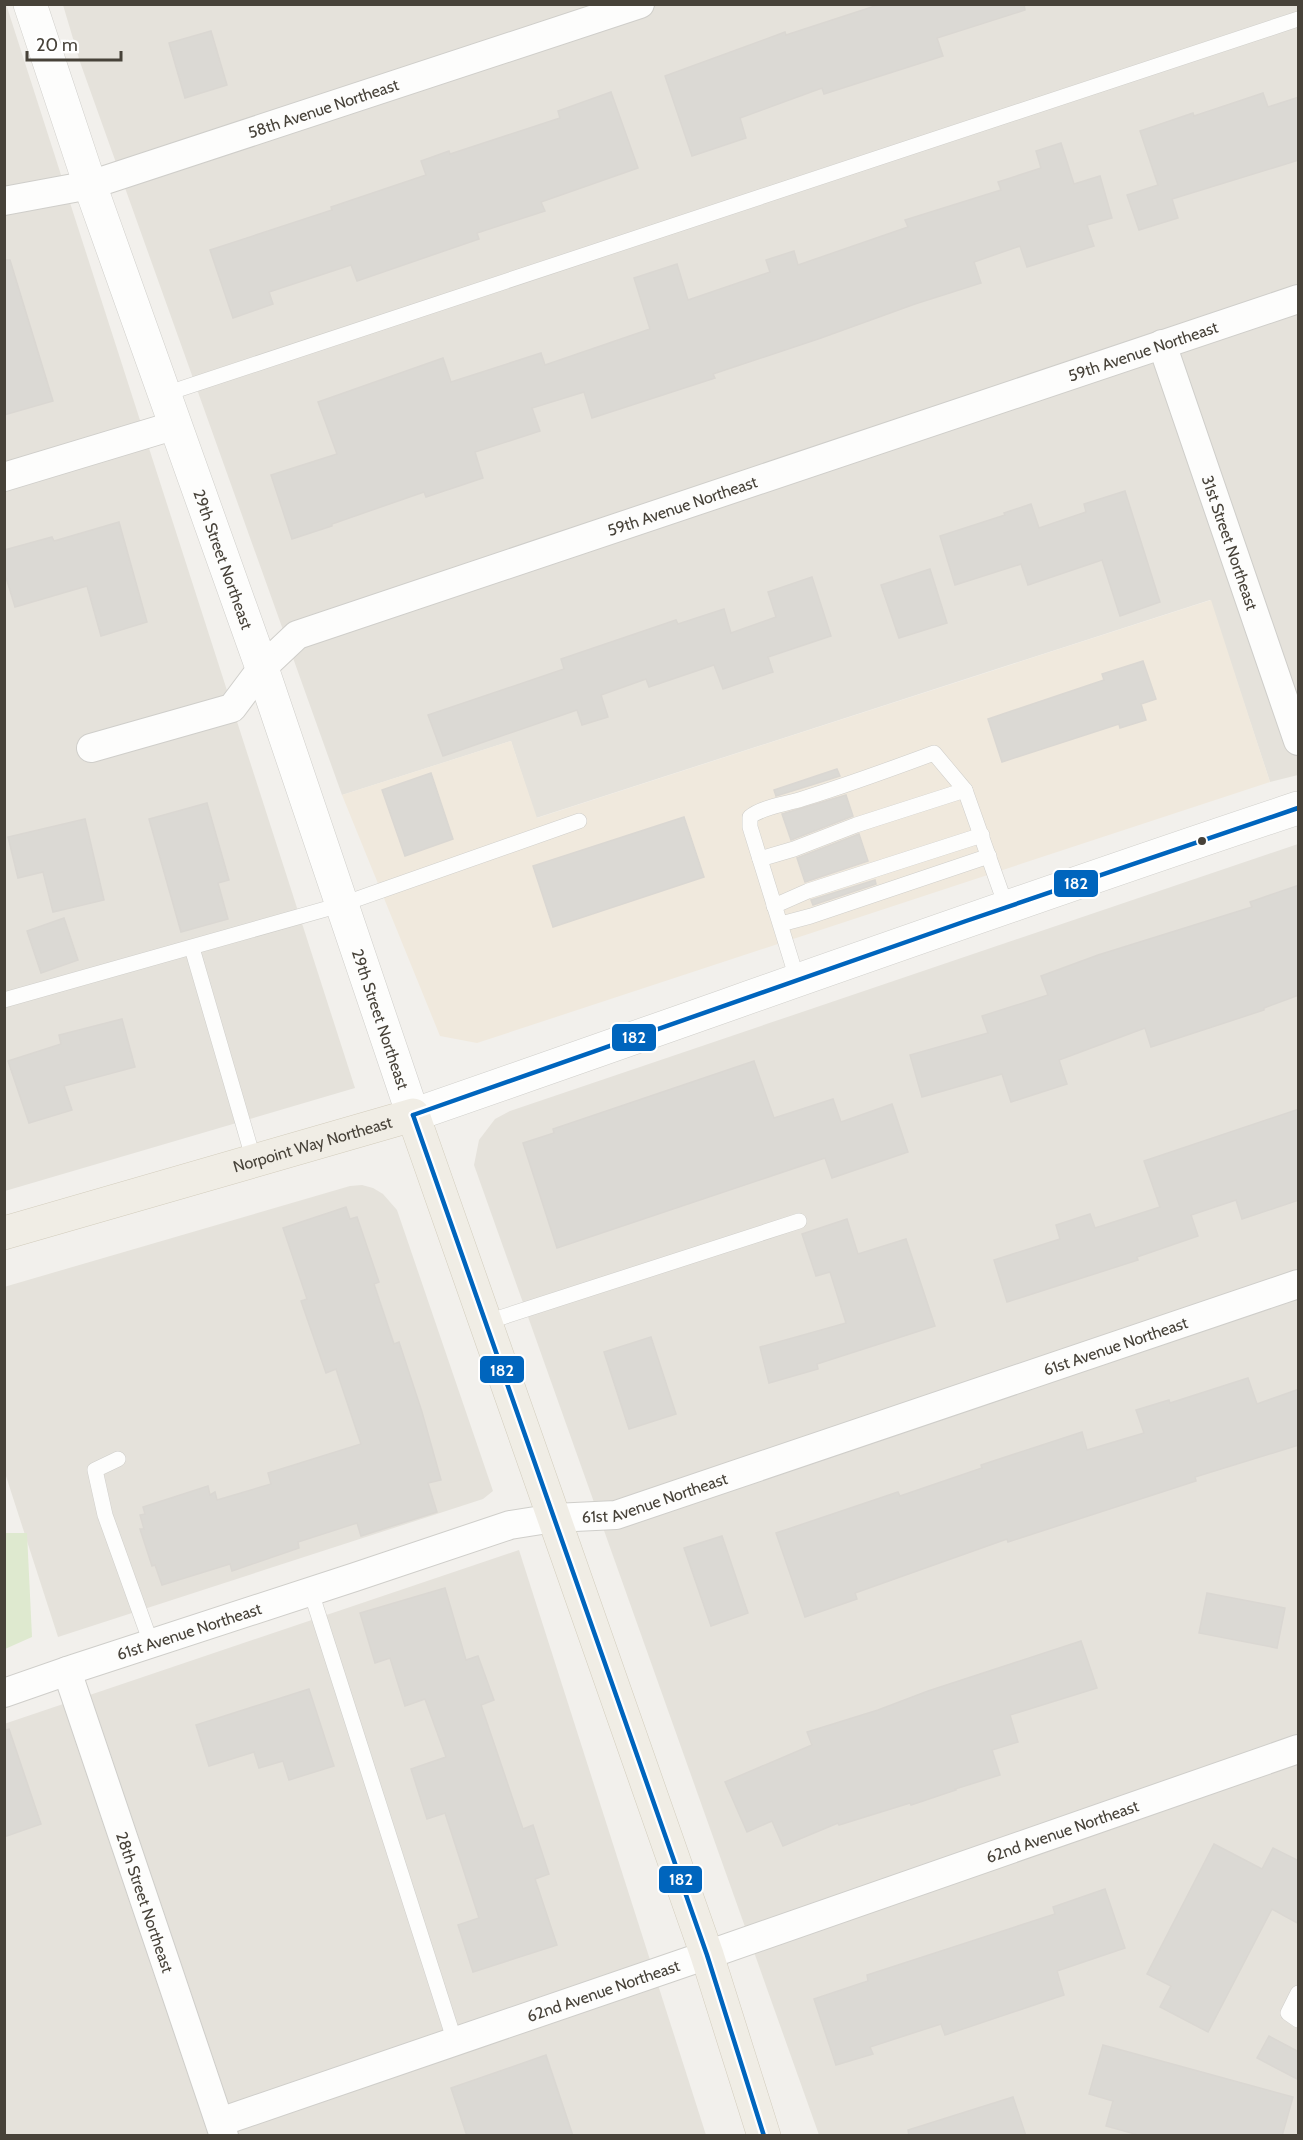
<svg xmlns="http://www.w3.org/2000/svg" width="1303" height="2140" viewBox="0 0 1303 2140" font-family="Cabin,sans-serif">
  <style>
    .residential { fill: #e5e2db }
    .commercial { fill: #f0e9dd }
    .green { fill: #dee9cf }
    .building { fill: #dbd9d4; stroke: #dad7d2; stroke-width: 1.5 }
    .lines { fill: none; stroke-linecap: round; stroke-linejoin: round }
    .service-casing { stroke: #cfceca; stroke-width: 16 }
    .minor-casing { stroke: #cfceca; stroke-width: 30 }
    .tertiary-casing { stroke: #cfceca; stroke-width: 34 }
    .primary-casing { stroke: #d2ccbc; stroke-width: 34 }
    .service { stroke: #fdfdfc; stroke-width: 15 }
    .minor { stroke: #fdfdfc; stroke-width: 28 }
    .tertiary { stroke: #fdfdfc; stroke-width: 33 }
    .primary { stroke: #f0ede5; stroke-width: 33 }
    .bus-1-casing { stroke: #fff; stroke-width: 9 }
    .bus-1 { stroke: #0065bd; stroke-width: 4.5 }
    .bus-dot { fill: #474239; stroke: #fff; stroke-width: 2 }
    .labels { text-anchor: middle; stroke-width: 4.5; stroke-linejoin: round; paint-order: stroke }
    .street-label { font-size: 16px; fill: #474239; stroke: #fff }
    .line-badge { stroke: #fff; stroke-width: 2 }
    .badge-label { font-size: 16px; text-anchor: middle; font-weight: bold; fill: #fff }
  </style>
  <rect width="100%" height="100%" fill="#f2f0ec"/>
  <g class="residential">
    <path d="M6 4 355 1088 5 1191 4 5Z"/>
    <path d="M63 5H1298V775L1270 782 1210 600 536 818 511 741 342 795 80 62Z"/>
    <path d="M1298 844V2135H819L474 1165 479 1140 495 1119 510 1111Z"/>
    <path d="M362 1185 373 1188 383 1194 397 1210 493 1491 483 1499 58 1637 5 1473 4 1287 350 1186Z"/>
    <path d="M519 1550 706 2135H5L4 1724Z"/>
  </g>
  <path class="commercial" d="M1211 600 1270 782 477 1043 440 1036 342 795 511 741 537 818Z"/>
  <path class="green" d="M4 1533H27L32 1637 5 1649Z"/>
  <g class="building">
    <path d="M881 4H1024L1025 10 937 38 943 56 824 94 822 88 740 118 746 138 692 156 665 76 785 32 786 35Z"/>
    <path d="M211 31 227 85 185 98 169 43Z"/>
    <path d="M611 92 638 168 541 202 545 211 477 233 479 239 357 281 351 265 269 292 273 304 233 318 210 250 332 210 331 207 426 175 421 161 449 151 450 154 560 118 558 111Z"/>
    <path d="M1263 93 1268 107 1299 97V160L1172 199 1178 218 1139 230 1127 195 1158 185 1140 131 1193 113 1194 116Z"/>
    <path d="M1061 143 1074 184 1100 176 1112 218 1087 225 1094 246 1027 267 1020 246 974 262 981 283 915 304 821 338 713 374 715 378 592 418 584 392 532 408 540 431 475 452 483 478 426 497 424 492 332 524V526L292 539 271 475 337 454 318 402 443 358 451 382 541 353 545 365 650 329 634 278 677 264 688 300 770 272 766 260 794 251 798 265 908 227 905 220 1001 190 998 182 1041 168 1036 151Z"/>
    <path d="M4 260H10L53 401 4 415Z"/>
    <path d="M1125 491 1160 602 1120 616 1102 560 1028 585 1021 564 955 585 940 536 1005 515 1004 513 1031 504 1039 528 1086 512 1084 504Z"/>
    <path d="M119 522 147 622 101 636 87 586 15 607 4 571V550L52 537 54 541Z"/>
    <path d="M930 569 947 623 899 638 881 585Z"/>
    <path d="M812 577 831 636 768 657 773 672 723 689 714 665 649 687 646 679 601 695 608 717 582 725 577 710 443 756 428 715 564 669 561 659 676 620 678 624 724 609 731 633 776 617 768 592Z"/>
    <path d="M1143 661 1156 699 1141 704 1146 720 1120 728 1119 724 1002 762 988 719 1104 680 1102 674Z"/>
    <path d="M837 769 840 776 776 796 774 790Z"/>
    <path d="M431 773 453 839 405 856 382 790Z"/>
    <path d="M846 795 853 816 791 840 782 814Z"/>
    <path d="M207 803 229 880 218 883 228 919 181 932 149 819Z"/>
    <path d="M684 817 704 877 553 927 533 866Z"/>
    <path d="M85 819 104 900 53 912 43 872 18 878 8 837Z"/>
    <path d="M859 834 868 861 805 882 797 858Z"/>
    <path d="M875 880 876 884 813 905 811 900Z"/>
    <path d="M1299 885V995L1264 1008V1010L1151 1047 1145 1028 1059 1060 1067 1084 1011 1102 1002 1074 922 1097 910 1055 988 1033 982 1016 1048 995 1041 976 1098 955 1252 907 1250 902Z"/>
    <path d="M64 918 78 960 41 973 27 931Z"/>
    <path d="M122 1019 135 1067 64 1086 72 1110 29 1123 8 1061 61 1044 59 1035Z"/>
    <path d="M754 1061 774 1118 833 1099 841 1122 892 1104 908 1152 832 1178 825 1158 557 1248 523 1143 554 1133 553 1129Z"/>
    <path d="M1299 1109V1200L1242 1219 1236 1200 1191 1215 1198 1236 1137 1257 1138 1260 1007 1302 994 1260 1060 1239 1056 1225 1090 1214 1095 1228 1160 1207 1144 1161Z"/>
    <path d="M346 1207 350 1219 357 1217 379 1282 374 1284 394 1344 399 1342 422 1412 441 1480 428 1483 437 1512 361 1536 357 1523 298 1542 299 1548 232 1571 230 1564 162 1585 155 1565 152 1566 140 1529H144L140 1515 145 1514 143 1507 208 1486 210 1495 215 1492 217 1500 271 1484 268 1473 361 1444 336 1369 326 1373 301 1301 307 1299 283 1228Z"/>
    <path d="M847 1219 858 1254 906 1239 935 1326 817 1364 818 1369 769 1383 760 1347 846 1323 830 1272 816 1276 802 1234Z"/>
    <path d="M651 1337 676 1414 629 1429 604 1352Z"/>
    <path d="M1248 1378 1257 1404 1299 1389V1445L1195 1477 1196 1481 1008 1542 1007 1539 855 1593 857 1599 805 1617 776 1533 898 1492 900 1496 982 1468 981 1465 1082 1432 1087 1450 1144 1433 1136 1410 1169 1400 1170 1403Z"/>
    <path d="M722 1536 748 1613 711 1626 684 1548Z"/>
    <path d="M445 1588 466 1660 478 1656 494 1700 481 1705 523 1829 533 1825 549 1874 535 1879 557 1945 473 1972 458 1925 479 1918 445 1813 427 1819 411 1769 446 1757 425 1699 405 1706 390 1658 375 1663 360 1613Z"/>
    <path d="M1207 1593 1285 1608 1277 1648 1199 1633Z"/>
    <path d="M1081 1641 1097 1688 1010 1715 1018 1742 992 1750 1000 1775 955 1789 956 1790 911 1805 910 1803 839 1825 838 1823 783 1846 772 1821 747 1832 725 1782 812 1745 807 1732 878 1710 928 1691Z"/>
    <path d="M309 1689 334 1766 289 1780 283 1761 259 1768 254 1752 209 1766 196 1725Z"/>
    <path d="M9 1729 41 1824 4 1837V1730Z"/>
    <path d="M1214 1844 1262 1869 1273 1848 1299 1861V1924L1272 1909 1208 2032 1160 2007 1171 1986 1147 1974Z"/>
    <path d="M1105 1889 1125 1948 1057 1971 1064 1995 945 2035 941 2024 870 2047 873 2054 836 2065 814 1999 868 1981 867 1975 1055 1914 1053 1907Z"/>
    <path d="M1269 2036 1299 2052V2080L1257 2058Z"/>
    <path d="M1103 2045 1293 2097 1282 2136H1142L1106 2126 1113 2101 1089 2094Z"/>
    <path d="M546 2055 573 2136H467L451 2088Z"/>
    <path d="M1013 2097 1026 2136H909L908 2130Z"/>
  </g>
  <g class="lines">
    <g class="service-casing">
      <g id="service">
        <path d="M165 394 1298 19"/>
        <path d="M760 859 794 849 856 825 965 790"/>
        <path d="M774 906 808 891 982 835"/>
        <path d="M781 924 811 916 989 856"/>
        <path d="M192 948 254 1161"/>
        <path d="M798 982 750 827V817C761 807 787 804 802 799 847 785 891 769 934 753L965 790 1006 906"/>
        <path d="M4 1000 340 905 579 821"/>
        <path d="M487 1322 799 1221"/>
        <path d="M118 1459 95 1470 105 1515 151 1643"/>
        <path d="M311 1592 455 2042"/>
        <path d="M1298 1993 1288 2013 1298 2020"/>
      </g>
    </g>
    <g class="minor-casing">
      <g id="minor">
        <path id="s1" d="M4 201 90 185 640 4"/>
        <path id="s2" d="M1162 344 1298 741"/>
        <path d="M4 477 176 425"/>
        <path id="s3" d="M91 748 232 708 262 668 297 635 1298 299"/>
        <path id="s4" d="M67 1671 224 2136"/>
        <path id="s5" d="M4 1693 73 1669 355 1577 510 1525 554 1518 616 1515 1298 1284"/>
        <path id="s6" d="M220 2122 707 1955 1298 1749"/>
      </g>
    </g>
    <g class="tertiary-casing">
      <g id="tertiary">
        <path id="s7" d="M30 4 90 185 262 668 413 1115C708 1013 1002 906 1298 808"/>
      </g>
    </g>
    <g class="primary-casing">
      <g id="primary">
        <path id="s8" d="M4 1233 413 1115 707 1955 764 2136"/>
      </g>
    </g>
    <use href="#service" class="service"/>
    <use href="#minor" class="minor"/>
    <use href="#tertiary" class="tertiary"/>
    <use href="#primary" class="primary"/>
    <g class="bus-1-casing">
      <g id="bus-1">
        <path d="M413 1115 707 1955 764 2136"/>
        <path d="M413 1115 966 921 1298 808"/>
      </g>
    </g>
    <use href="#bus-1" class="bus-1"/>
  </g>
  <circle class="bus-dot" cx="1202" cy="841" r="5"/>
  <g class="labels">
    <g class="street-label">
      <text dy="6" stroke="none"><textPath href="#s1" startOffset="333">58th Avenue Northeast</textPath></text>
      <text dy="6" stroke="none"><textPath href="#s3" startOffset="1137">59th Avenue Northeast</textPath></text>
      <text dy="6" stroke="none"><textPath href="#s3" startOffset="651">59th Avenue Northeast</textPath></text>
      <text dy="6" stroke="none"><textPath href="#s2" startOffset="210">31st Street Northeast</textPath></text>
      <text dy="6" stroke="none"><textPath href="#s7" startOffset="588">29th Street Northeast</textPath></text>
      <text dy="6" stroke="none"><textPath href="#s7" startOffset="1074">29th Street Northeast</textPath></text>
      <text dy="6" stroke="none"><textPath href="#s8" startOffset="321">Norpoint Way Northeast</textPath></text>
      <text dy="6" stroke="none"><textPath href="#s5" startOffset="1167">61st Avenue Northeast</textPath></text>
      <text dy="6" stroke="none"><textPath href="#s5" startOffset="681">61st Avenue Northeast</textPath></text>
      <text dy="6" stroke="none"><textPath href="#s5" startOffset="195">61st Avenue Northeast</textPath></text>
      <text dy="6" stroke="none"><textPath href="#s6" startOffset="891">62nd Avenue Northeast</textPath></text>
      <text dy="6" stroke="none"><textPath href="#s4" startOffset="244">28th Street Northeast</textPath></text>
      <text dy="6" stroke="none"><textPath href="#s6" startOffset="405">62nd Avenue Northeast</textPath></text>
    </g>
  </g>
  <g class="line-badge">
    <rect x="1053" y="869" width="46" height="29" rx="6" fill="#0065bd"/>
    <rect x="611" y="1023" width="46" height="29" rx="6" fill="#0065bd"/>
    <rect x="479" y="1355" width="46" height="29" rx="6" fill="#0065bd"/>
    <rect x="658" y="1865" width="45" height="29" rx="6" fill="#0065bd"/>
  </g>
  <g class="badge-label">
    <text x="1076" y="889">182</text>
    <text x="634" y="1043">182</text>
    <text x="502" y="1376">182</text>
    <text x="681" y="1885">182</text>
  </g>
  <rect width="1303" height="2140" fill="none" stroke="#474239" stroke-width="12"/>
  <path d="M27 51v9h94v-9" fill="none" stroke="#474239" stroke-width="3"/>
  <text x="36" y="51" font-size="18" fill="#474239" stroke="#ffffff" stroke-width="4.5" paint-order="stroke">20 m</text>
</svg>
